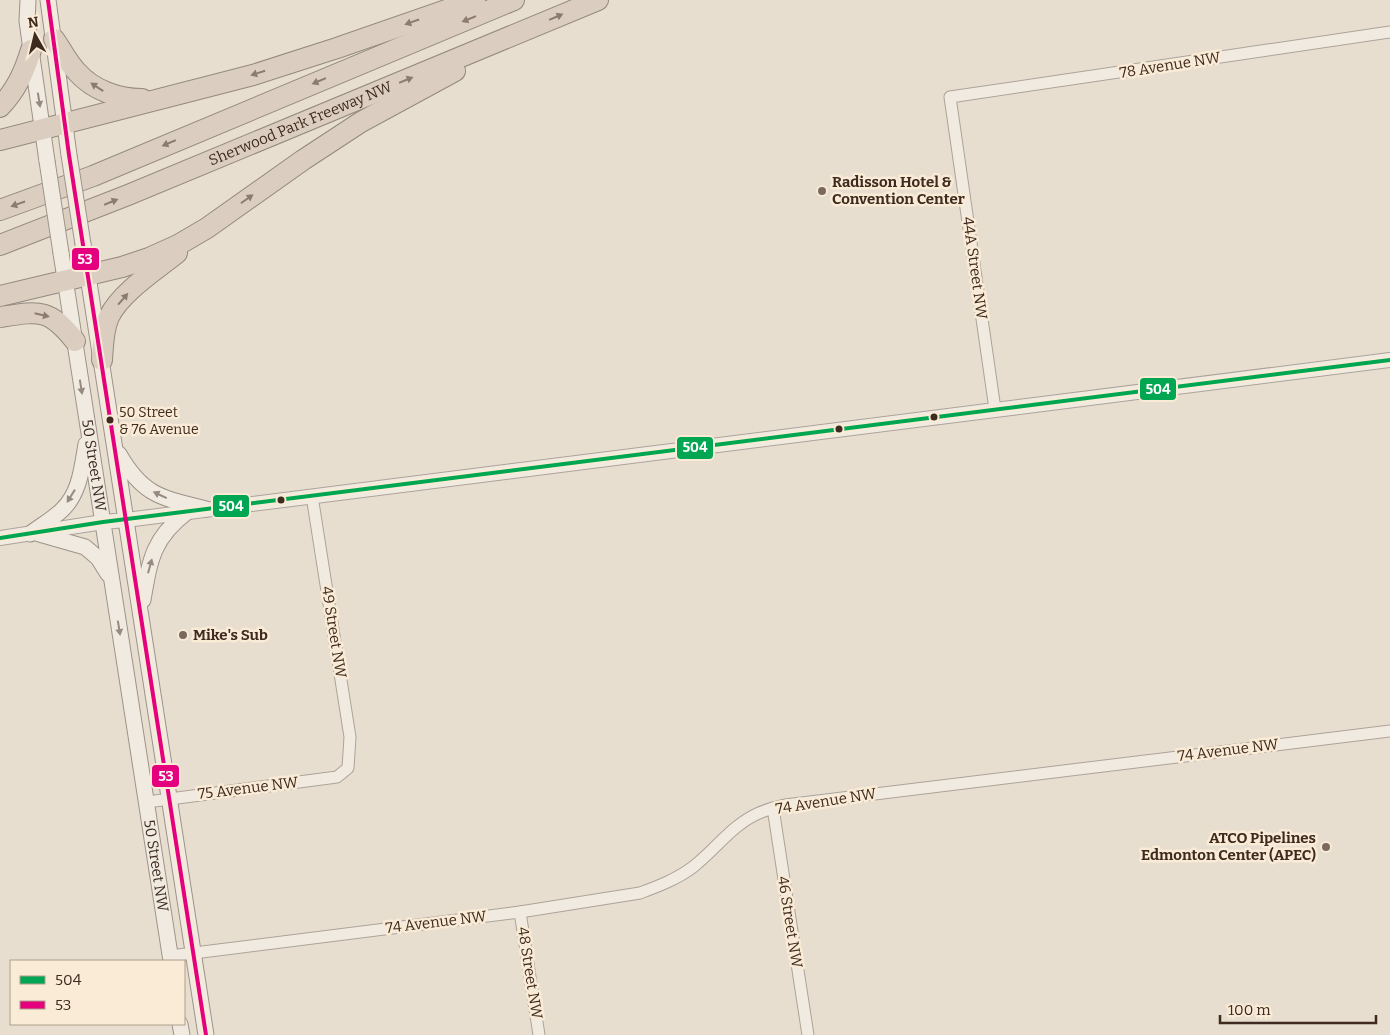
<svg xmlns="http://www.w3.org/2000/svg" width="1390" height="1035" viewBox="0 0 1390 1035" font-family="Bitter,serif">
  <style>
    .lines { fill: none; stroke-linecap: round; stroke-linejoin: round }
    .minor-casing { stroke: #ada398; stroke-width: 13 }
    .tertiary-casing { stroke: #ada398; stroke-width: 16 }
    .secondary-casing { stroke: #9d9388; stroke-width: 17 }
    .motorway-casing { stroke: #93897f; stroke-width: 22 }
    .minor { stroke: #f0eae1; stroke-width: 11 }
    .tertiary { stroke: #f0eae1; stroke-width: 14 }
    .secondary { stroke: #f0eae1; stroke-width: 15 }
    .motorway { stroke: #dbcec0; stroke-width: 20 }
    .secondary-bridge-casing { stroke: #9d9388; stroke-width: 17; stroke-linecap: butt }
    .secondary-bridge { stroke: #f0eae1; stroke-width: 15 }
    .bus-1-casing { stroke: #f9ebd5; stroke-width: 8 }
    .bus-2-casing { stroke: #f9ebd5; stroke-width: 8 }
    .bus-1 { stroke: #00a651; stroke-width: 4 }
    .bus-2 { stroke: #e5007d; stroke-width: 4 }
    .oneway { fill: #8c7c6f }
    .oneway2 { fill: #978a80 }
    .poi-dot { fill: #7a695c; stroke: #f9ebd5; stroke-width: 2 }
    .bus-dot { fill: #3e2a1e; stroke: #f9ebd5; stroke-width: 2 }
    .labels { text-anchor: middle; stroke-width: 5; stroke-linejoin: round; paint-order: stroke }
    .bus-label { font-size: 14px; fill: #3e2a1e; stroke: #f9ebd5; text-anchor: start }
    .street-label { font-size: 15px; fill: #3e2a1e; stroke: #f9ebd5 }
    .poi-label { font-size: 15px; font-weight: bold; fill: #3e2a1e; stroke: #f9ebd5; text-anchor: start }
    .line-badge { stroke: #f9ebd5; stroke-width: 2 }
    .badge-label { font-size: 14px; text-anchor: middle; font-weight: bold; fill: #fff }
  </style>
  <rect width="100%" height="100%" fill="#e8ded0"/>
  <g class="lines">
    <g class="minor-casing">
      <g id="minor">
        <path d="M995 409 950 97 1390 32"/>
        <path d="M147 802 337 777 348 768 350 737 312 496"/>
        <path d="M773 808 808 1035"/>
        <path d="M520 912 539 1035"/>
        <path d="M170 956 520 912 640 893C659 886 677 879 693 867 715 850 733 824 759 813 768 809 777 807 785 805L1390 731"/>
      </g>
    </g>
    <g class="tertiary-casing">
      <path id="tertiary" d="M0 538 103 522 126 520 1390 360"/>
    </g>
    <g class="secondary-casing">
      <g id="secondary">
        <path d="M28 0 27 21 31 50 47 161"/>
        <path d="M48 0 69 155"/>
        <path d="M83 244 206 1035"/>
        <path id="s1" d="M61 253 171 961"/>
        <path d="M119 454C143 496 162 498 206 509"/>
        <path d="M36 533 85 547 98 558 108 574"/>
        <path d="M30 534C40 526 53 519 62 510 80 493 82 467 86 444"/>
        <path d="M143 600C150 559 153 538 187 512"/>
        <path d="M180 1024 182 1035"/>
      </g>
    </g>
    <g class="motorway-casing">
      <g id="motorway">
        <path d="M54 39C62 50 68 63 77 72 93 90 118 99 142 99"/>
        <path d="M0 107C16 90 24 73 31 50"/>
        <path d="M0 140 253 75 337 48 475 0"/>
        <path d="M0 210 93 176 514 0"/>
        <path id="s2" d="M0 245 128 195 598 0"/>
        <path d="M0 296 122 267 149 258 178 245 207 228 303 160 361 122 455 71"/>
        <path d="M0 317C39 311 49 308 75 341"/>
        <path d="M102 360C103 346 103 330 109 317 120 293 156 270 177 253"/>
      </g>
    </g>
    <use href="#minor" class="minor"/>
    <use href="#tertiary" class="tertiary"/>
    <use href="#secondary" class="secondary"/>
    <use href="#motorway" class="motorway"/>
    <g class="secondary-bridge-casing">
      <g id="secondary-bridge">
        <path d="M69 155 83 244"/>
        <path d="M47 161 61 253"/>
      </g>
    </g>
    <use href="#secondary-bridge" class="secondary-bridge"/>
    <g class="bus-1-casing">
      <path id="bus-1" d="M0 538 103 522 1390 360"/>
    </g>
    <g class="bus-2-casing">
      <path id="bus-2" d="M48 0 69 155 206 1035"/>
    </g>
    <use href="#bus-1" class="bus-1"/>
    <use href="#bus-2" class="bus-2"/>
  </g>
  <defs><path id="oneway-solid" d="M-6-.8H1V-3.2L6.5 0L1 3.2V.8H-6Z" transform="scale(1.25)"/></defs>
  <g class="oneway">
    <use href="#oneway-solid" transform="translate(556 17) rotate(-23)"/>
    <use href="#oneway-solid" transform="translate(469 19) rotate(158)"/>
    <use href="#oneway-solid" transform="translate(412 22) rotate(161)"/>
    <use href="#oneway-solid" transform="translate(258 73) rotate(163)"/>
    <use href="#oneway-solid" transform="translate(406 80) rotate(-22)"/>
    <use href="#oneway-solid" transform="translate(319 81) rotate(157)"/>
    <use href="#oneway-solid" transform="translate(97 87) rotate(-147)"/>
    <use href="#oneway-solid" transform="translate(169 143) rotate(157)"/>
    <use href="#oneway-solid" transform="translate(247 199) rotate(-35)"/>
    <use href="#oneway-solid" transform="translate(111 202) rotate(-22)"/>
    <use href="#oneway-solid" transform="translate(18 204) rotate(161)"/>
    <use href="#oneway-solid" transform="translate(123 299) rotate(-49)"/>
    <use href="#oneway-solid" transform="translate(42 315) rotate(13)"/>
  </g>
  <g class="oneway2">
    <use href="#oneway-solid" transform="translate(39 100) rotate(81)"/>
    <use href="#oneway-solid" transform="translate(81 387) rotate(81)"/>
    <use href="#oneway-solid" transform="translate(160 495) rotate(-155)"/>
    <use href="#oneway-solid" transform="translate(71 496) rotate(122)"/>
    <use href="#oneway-solid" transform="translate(150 566) rotate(-75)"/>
    <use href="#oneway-solid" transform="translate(119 628) rotate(81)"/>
  </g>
  <g class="poi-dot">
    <circle cx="822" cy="191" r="5"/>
    <circle cx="183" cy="635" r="5"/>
    <circle cx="1326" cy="847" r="5"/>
  </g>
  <g class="bus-dot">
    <circle cx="934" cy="417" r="4.5"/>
    <circle cx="110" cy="420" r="4.5"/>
    <circle cx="839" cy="429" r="4.5"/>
    <circle cx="281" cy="500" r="4.5"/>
  </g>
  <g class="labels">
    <g class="bus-label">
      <text x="119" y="417">50 Street<tspan x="119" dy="17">&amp; 76 Avenue</tspan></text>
    </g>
    <g class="street-label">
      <text transform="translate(1170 65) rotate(-9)" y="5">78 Avenue NW</text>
      <text dy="5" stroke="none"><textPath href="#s2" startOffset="324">Sherwood Park Freeway NW</textPath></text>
      <text transform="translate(975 268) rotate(82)" y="5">44A Street NW</text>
      <text dy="5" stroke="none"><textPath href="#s1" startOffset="215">50 Street NW</textPath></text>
      <text transform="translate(334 632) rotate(81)" y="5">49 Street NW</text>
      <text transform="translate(1228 750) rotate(-7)" y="5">74 Avenue NW</text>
      <text transform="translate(248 788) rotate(-7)" y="5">75 Avenue NW</text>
      <text transform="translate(826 801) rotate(-9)" y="5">74 Avenue NW</text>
      <text dy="5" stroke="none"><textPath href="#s1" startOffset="620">50 Street NW</textPath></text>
      <text transform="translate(436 922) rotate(-7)" y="5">74 Avenue NW</text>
      <text transform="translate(790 922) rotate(81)" y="5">46 Street NW</text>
      <text transform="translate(530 973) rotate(81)" y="5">48 Street NW</text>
    </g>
    <g class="poi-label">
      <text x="832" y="187">Radisson Hotel &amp;<tspan x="832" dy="17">Convention Center</tspan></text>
      <text x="193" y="640">Mike's Sub</text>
      <text x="1316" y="843" text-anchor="end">ATCO Pipelines<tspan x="1316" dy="17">Edmonton Center (APEC)</tspan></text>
    </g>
  </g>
  <g class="line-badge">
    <rect x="71" y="247" width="29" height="24" rx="5" fill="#e5007d"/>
    <rect x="1139" y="377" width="38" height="24" rx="5" fill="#00a651"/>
    <rect x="676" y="436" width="38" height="24" rx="5" fill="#00a651"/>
    <rect x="212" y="494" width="38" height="24" rx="5" fill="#00a651"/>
    <rect x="151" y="764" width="29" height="24" rx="5" fill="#e5007d"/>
  </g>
  <g class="badge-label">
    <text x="85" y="264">53</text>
    <text x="1158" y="394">504</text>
    <text x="695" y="452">504</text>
    <text x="231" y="511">504</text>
    <text x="166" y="781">53</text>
  </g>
  <rect x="10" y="960" width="175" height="65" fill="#f9ebd5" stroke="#ae9e8c"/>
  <rect x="20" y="976" width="25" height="8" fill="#00a651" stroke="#ae9e8c"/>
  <text x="55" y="985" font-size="15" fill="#3e2a1e">504</text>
  <rect x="20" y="1001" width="25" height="8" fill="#e5007d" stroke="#ae9e8c"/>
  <text x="55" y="1010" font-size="15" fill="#3e2a1e">53</text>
  <g transform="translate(35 35) rotate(352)" stroke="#f9ebd5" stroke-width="4" paint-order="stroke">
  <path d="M0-4L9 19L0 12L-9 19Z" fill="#3e2a1e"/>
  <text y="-8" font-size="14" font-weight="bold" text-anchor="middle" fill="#3e2a1e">N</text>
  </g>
  <path d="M1220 1015v8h156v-8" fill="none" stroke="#3e2a1e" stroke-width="2.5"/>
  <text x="1228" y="1015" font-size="15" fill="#3e2a1e" stroke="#f9ebd5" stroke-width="4" paint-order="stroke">100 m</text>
</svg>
